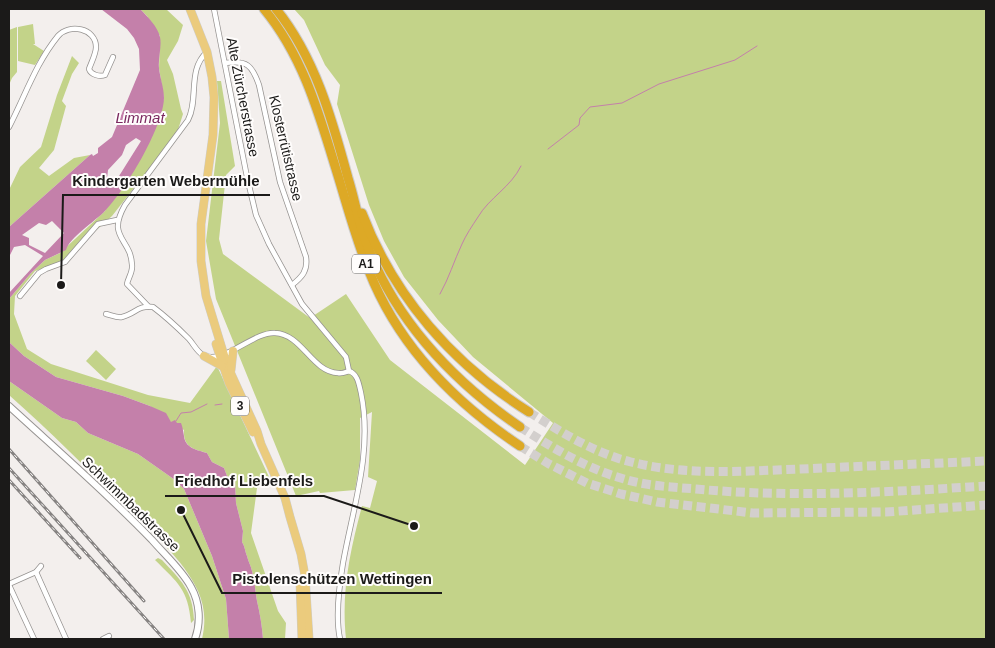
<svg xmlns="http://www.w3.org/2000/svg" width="995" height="648" viewBox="0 0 995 648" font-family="Helvetica,sans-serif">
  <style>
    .green { fill: #c3d389 }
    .water { fill: #c480aa; fill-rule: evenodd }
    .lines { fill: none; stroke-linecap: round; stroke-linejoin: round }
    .stream { stroke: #c480aa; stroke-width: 1 }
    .motorway-tunnel { stroke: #d3cfcd; stroke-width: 9; stroke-dasharray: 9 4.5; stroke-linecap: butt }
    .minor-casing { stroke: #969391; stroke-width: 6 }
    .secondary-casing { stroke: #969391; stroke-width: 8 }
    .primary-casing { stroke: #cdcdcc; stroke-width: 9 }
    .motorway-casing { stroke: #cdcdcc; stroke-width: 11 }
    .minor { stroke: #fff; stroke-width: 4.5 }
    .secondary { stroke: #fff; stroke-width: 6 }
    .primary { stroke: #ebcb7d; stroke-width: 8 }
    .motorway { stroke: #dda926; stroke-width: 9 }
    .rail-casing { stroke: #868382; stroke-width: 3 }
    .rail { stroke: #fffdfc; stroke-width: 1; stroke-dasharray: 4; stroke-linecap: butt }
    .labels { text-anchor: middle; stroke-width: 4; stroke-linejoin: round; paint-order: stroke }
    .shield { fill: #fffdfc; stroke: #5f5e5d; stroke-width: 1 }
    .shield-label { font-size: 12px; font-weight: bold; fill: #1b1a19 }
    .street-label { font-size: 14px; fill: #1b1a19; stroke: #fffdfc }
    .water-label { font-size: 15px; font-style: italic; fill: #7a285f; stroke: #fffdfc }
    .leader { fill: none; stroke: #1b1a19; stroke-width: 2 }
    .callout-dot { fill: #1b1a19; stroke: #fffdfc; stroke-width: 2 }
    .callout-label { font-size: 15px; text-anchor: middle; font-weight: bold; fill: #1b1a19; stroke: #fffdfc; stroke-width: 4; stroke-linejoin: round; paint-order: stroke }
  </style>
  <rect width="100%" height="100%" fill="#f3efed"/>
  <g class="green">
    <path d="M140 9H166L183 25 178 41 167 60 173 74 181 109 183 114 177 133 112 216 60 263 35 271 15 296 14 314 27 349 51 364 148 395 190 403 217 366 270 479 257 488 251 533 278 611 286 623 285 639H263C262 626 260 614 257 601 255 591 255 581 252 571 251 566 248 561 247 556 245 551 245 547 242 542L243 531 236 503 235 482 227 476 224 468 212 462 207 453C193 449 183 447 184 430L172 423 150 406 123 396 56 377 24 356 10 343 9 299 31 273 45 260 60 253 105 211 164 99 159 68 160 36 147 16Z"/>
    <path d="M294 9H986V639H346C341 592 350 551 362 506L370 508 377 481 368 477 372 412 360 418V460L355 490 320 493 319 491 296 496 216 299 206 241 220 123 217 81H221L235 166 226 175 219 239 223 254 310 318 346 294 390 360 525 465 553 423 473 357 438 320 404 277 384 241 369 205 337 104 340 85 325 65 304 20Z"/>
    <path d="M33 24 35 44H33L44 51 35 65 18 61V27Z"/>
    <path d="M17 27V72L12 78 9 85V30Z"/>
    <path d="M72 56 79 63 72 74 62 101 66 106 54 150 39 168 49 176 74 158 90 155 9 227V190L20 167 41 147 57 95Z"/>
    <path d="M96 350 116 369 106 380 86 361Z"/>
    <path d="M9 381 62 418 76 422 88 433 138 454 175 480 184 489 212 556 226 599 229 639H202C206 622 205 607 198 591 184 560 151 532 127 508 88 470 50 431 9 395Z"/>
    <path d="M158 558 162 560C181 580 193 591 194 620L191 623C188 589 178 583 155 560Z"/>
  </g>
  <g class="water">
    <path d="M101 9H140C147 16 158 27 160 37 162 46 158 58 159 68 160 78 164 88 164 98 163 128 125 191 104 212 94 222 70 237 66 250L45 260 31 273 9 299V293L43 256 25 245 14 247 9 257V227L90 155 92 154 93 156 98 153V148L112 137 140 70 139 49 134 38 127 29ZM136 138 141 141 114 184 102 187 101 186 107 179 108 170 122 155 126 145ZM52 221 64 233 45 253 29 245V238L22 235 39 223 46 225Z"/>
    <path d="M9 335 10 343 24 356 56 377 123 396 150 406 166 413 171 422 175 420 177 423H181C183 428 183 431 184 436 185 448 197 450 207 453L212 462 224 468 227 476 235 482 236 503 243 531 242 542C245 547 245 551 247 556 248 561 251 566 252 571 255 581 255 591 257 601 260 614 262 626 263 639H229L226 599 212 556 184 489 175 480 138 454 88 433 76 422 62 418 9 381Z"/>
  </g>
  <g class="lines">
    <g class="stream">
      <path d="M548 149 579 125 580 118 590 107 622 103 659 84 735 60 757 46"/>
      <path d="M440 294C449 278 454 261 462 244 466 235 472 226 478 217 489 198 511 187 521 166"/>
      <path d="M215 405 222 404"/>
      <path d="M176 421 181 413 191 412 207 404"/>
    </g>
    <g class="motorway-tunnel">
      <path d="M529 412C561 432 594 453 631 462 686 476 745 471 801 469 862 466 924 464 986 461"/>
      <path d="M520 427C553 448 587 469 624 479 647 486 672 487 696 489 792 498 890 492 986 486"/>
      <path d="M520 446 549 464 587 483 621 494 657 502 753 513 886 512 986 505"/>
    </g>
    <g class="minor-casing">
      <g id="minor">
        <path d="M214 9 247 177 256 215 269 244 302 304 346 357 349 371"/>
        <path d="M225 63C247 60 252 65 259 85L280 182 306 257C308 271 302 277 292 285"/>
        <path d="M9 127C25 96 36 63 58 36 69 23 96 28 96 47 96 54 91 63 89 69 91 75 100 77 105 75L113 57"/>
        <path d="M20 296 39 273 46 269 65 262 98 224 117 220"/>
        <path d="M148 306 127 284C128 278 133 272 132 265 131 238 106 238 125 205L188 120C199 99 187 70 207 52"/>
        <path d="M106 314C111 315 117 318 122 317 135 314 138 305 153 307 165 316 177 327 188 338 193 343 197 352 203 355 222 366 254 331 275 333 302 334 312 372 338 373 342 374 346 372 349 371"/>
        <path d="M36 572 66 639"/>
        <path d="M9 584 36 572 41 566"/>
        <path d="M9 585 34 639"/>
        <path d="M103 639 109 636"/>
        <path d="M340 639C335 616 339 587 343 563 353 507 373 451 361 393 359 385 358 374 349 371"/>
      </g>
    </g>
    <g class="secondary-casing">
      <path id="secondary" d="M9 406C57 450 107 493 152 540 165 555 182 570 191 587 200 603 201 622 195 639"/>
    </g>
    <g class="primary-casing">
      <g id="primary">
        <path d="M190 9 207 52 212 77 214 97 213 135 201 224V261L206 296 227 365 257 431 261 444 285 498 290 517 301 554 305 576 309 639"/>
        <path d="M216 344 229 383 253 432"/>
        <path d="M204 356 222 366"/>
        <path d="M231 370 233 351"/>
        <path d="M300 581 302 639"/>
      </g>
    </g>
    <g class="motorway-casing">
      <g id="motorway">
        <path d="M264 9C302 55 318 110 335 166 346 201 355 237 369 271 398 345 454 402 520 446"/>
        <path d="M276 9C315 57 332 119 348 178 354 197 357 215 363 233 389 314 451 380 520 427"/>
        <path d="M362 213C394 297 453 364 529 412"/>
      </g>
    </g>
    <use href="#minor" class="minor"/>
    <use href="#secondary" class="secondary"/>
    <use href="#primary" class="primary"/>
    <use href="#motorway" class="motorway"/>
    <g class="rail-casing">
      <g id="rail">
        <path d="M9 449 144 601"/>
        <path d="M9 468 164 639"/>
        <path d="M9 480 80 558"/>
      </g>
    </g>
    <use href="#rail" class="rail"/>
  </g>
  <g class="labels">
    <g class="shield">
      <rect x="352" y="254.5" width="28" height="19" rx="4"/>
      <rect x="231" y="396.5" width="18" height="19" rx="4"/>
    </g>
    <g class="shield-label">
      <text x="366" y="268">A1</text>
      <text x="240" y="410">3</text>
    </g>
    <g class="street-label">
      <text transform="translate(243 97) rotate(79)" y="5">Alte Zürcherstrasse</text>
      <text transform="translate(286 148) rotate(77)" y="5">Klosterrütistrasse</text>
      <text transform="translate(131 504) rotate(44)" y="5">Schwimmbadstrasse</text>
    </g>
    <g class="water-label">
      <text x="140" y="123">Limmat</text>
    </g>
  </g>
  <path class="leader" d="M61 285L63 195H270M414 526L324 496H165M181 510L222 593H442"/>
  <g class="callout-dot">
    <circle cx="61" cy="285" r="5"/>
    <circle cx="414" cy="526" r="5"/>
    <circle cx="181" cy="510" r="5"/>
  </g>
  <g class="callout-label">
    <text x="166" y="186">Kindergarten Webermühle</text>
    <text x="244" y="486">Friedhof Liebenfels</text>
    <text x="332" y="584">Pistolenschützen Wettingen</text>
  </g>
  <rect width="995" height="648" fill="none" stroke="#1b1a19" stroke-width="20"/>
</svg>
